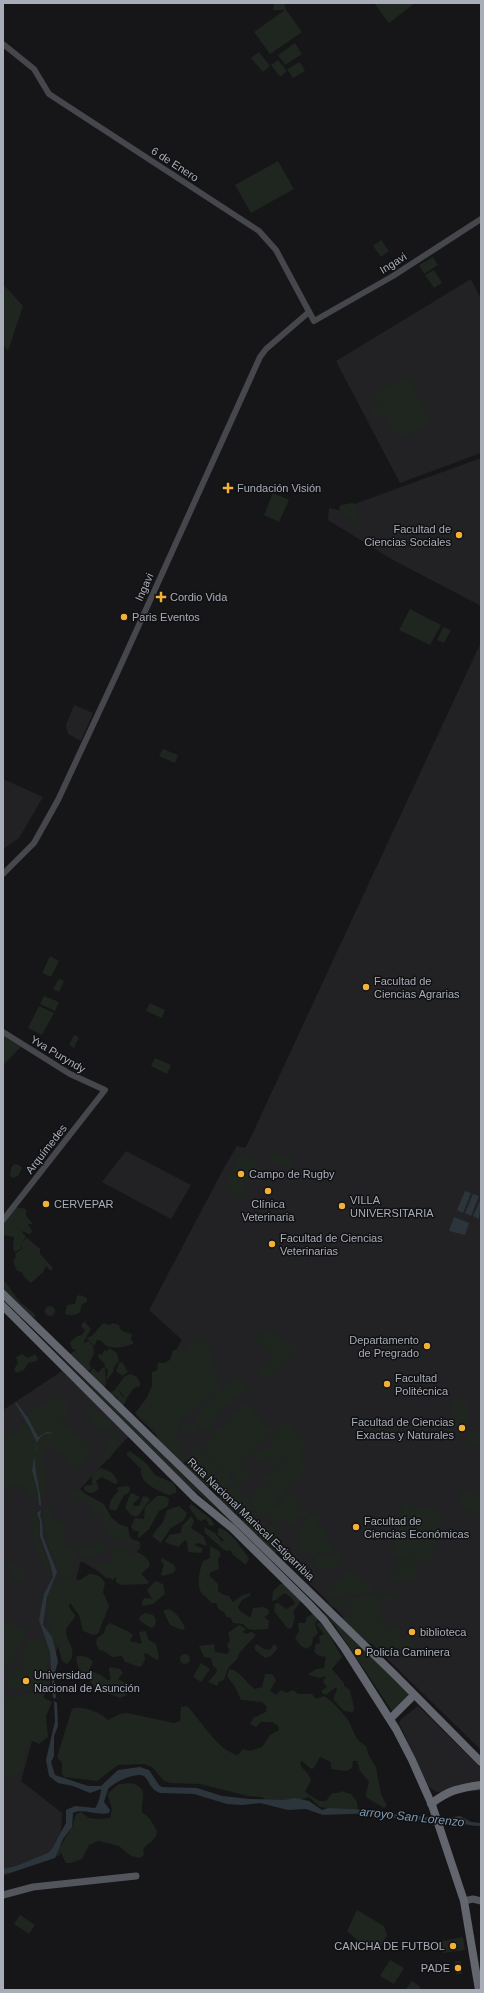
<svg xmlns="http://www.w3.org/2000/svg" width="484" height="1993" viewBox="0 0 484 1993" font-family="Arial,sans-serif">
  <style>
    .built { fill: #222225 }
    .green { fill: #1e261f }
    .water { fill: #2c353c }
    .lines { fill: none; stroke-linecap: round; stroke-linejoin: round }
    .secondary { stroke: #45474d; stroke-width: 6 }
    .primary { stroke: #53555c; stroke-width: 7 }
    .highway { stroke: #63666e; stroke-width: 8 }
    .poi-dot { fill: #f2b134; stroke: #111113; stroke-width: 1.5 }
    .labels { text-anchor: middle; stroke-width: 3; stroke-linejoin: round; paint-order: stroke }
    .street-label { font-size: 11px; fill: #a8adb8; stroke: #111113 }
    .poi-label { font-size: 11px; fill: #a8adb8; stroke: #111113; text-anchor: start }
    .water-label { font-size: 12px; font-style: italic; fill: #7f9bb3; stroke: #111113 }
  </style>
  <rect width="100%" height="100%" fill="#161618"/>
  <g class="built">
    <path d="M471 279 481 299V453L400 483 336 361Z"/>
    <path d="M481 458V606L393 560 328 520 329 508 338 510Z"/>
    <path d="M481 642V1750L136 1415 182 1340 149 1310 225 1166 237 1146 245 1148 249 1141Z"/>
    <path d="M74 705 93 713 81 741 68 734 66 725Z"/>
    <path d="M3 779 43 797 19 838 3 849Z"/>
    <path d="M126 1151 191 1185 171 1219 102 1182Z"/>
    <path d="M62 1371 129 1436 80 1489 141 1547 113 1580 81 1561 21 1781 62 1813 60 1855 3 1876V1410Z"/>
    <path d="M418 1706 481 1768V1791L437 1792 429 1787 399 1723 401 1719Z"/>
  </g>
  <g class="green">
    <path d="M274 3H284L286 10 302 32 270 54 254 32 285 10H273Z"/>
    <path d="M374 3H415L389 23Z"/>
    <path d="M295 43 302 54 285 65 278 55Z"/>
    <path d="M259 52 270 66 263 72 251 58Z"/>
    <path d="M278 60 287 71 280 77 271 65Z"/>
    <path d="M300 62 305 71 293 78 287 69Z"/>
    <path d="M278 161 294 189 251 213 235 185Z"/>
    <path d="M381 240 389 251 381 257 373 246Z"/>
    <path d="M433 257 438 265 424 274 419 265Z"/>
    <path d="M434 270 442 283 434 288 425 275Z"/>
    <path d="M3 284 23 306 8 351 3 345Z"/>
    <path d="M408 377 431 423 397 439 386 416 376 420 370 406 379 402 374 392Z"/>
    <path d="M273 493 289 500 279 522 264 515Z"/>
    <path d="M353 503 358 510 356 522 344 515 339 508 341 505Z"/>
    <path d="M410 609 441 625 430 645 399 630Z"/>
    <path d="M443 627 451 630 444 643 437 640Z"/>
    <path d="M163 749 178 755 175 763 159 756Z"/>
    <path d="M50 956 59 961 51 977 42 973Z"/>
    <path d="M59 979 64 981 59 992 53 989Z"/>
    <path d="M44 996 59 1002 55 1011 40 1004Z"/>
    <path d="M150 1003 165 1010 162 1018 146 1011Z"/>
    <path d="M39 1006 54 1013 42 1035 28 1028Z"/>
    <path d="M74 1035 79 1037 74 1048 69 1045Z"/>
    <path d="M3 1036 21 1047 3 1065Z"/>
    <path d="M155 1058 171 1065 167 1074 151 1066Z"/>
    <path d="M241 1152 258 1161 241 1196 224 1188Z"/>
    <path d="M273 1153 291 1158 293 1166 292 1169 269 1161V1154Z"/>
    <path d="M14 1164 19 1165 22 1168 18 1176 12 1178 10 1175 11 1168Z"/>
    <path d="M15 1207 26 1209V1216L33 1224H28L32 1231 30 1234 21 1231 26 1237 22 1242 21 1249 15 1252 13 1249 14 1237 3 1235V1222Z"/>
    <path d="M27 1238 40 1249V1254L53 1268 51 1271 46 1266 43 1272 31 1283 24 1277 22 1272 17 1271 13 1261 16 1257 15 1254 22 1249V1242Z"/>
    <path d="M3 1279 20 1302 35 1314 36 1318 27 1314 23 1318 66 1361 71 1353 81 1347 76 1350 72 1349 70 1342 77 1336 82 1335 85 1330 81 1326 84 1321 91 1329 83 1343 89 1341 93 1346 94 1352C93 1360 87 1360 91 1368L89 1371 83 1370 77 1372 94 1388 96 1382 95 1381 92 1383 88 1379 92 1377 89 1373 93 1368 98 1373 102 1368H105L106 1384 103 1390H96C138 1429 177 1471 219 1510L217 1501 221 1490 231 1489 233 1485C245 1493 251 1499 249 1514L244 1515 236 1507 233 1514 228 1518 230 1519 231 1516 236 1513 242 1520 253 1518 261 1531 265 1527 275 1528 278 1539 276 1542 278 1547 275 1554H270L267 1545 259 1542V1535L248 1537 411 1696 412 1700 398 1713 392 1711 335 1626 320 1608 246 1536 243 1535 240 1530 237 1529C236 1523 196 1492 188 1485 131 1430 78 1373 22 1318L18 1317 14 1310 3 1299 14 1309 16 1305 3 1290Z"/>
    <path d="M80 1295 87 1298V1302L82 1304 80 1312C75 1316 70 1316 65 1314L67 1305 75 1304 77 1296Z"/>
    <circle cx="50" cy="1311" r="5"/>
    <path d="M103 1323 110 1325 112 1323 119 1325 120 1329 124 1332 132 1334 131 1339 134 1343C127 1347 113 1350 105 1345 102 1342 102 1340 97 1340L95 1345H93L87 1338 93 1335Z"/>
    <path d="M265 1328 299 1348 266 1381 258 1372 274 1356 254 1338Z"/>
    <path d="M202 1337H206L212 1343 209 1347C211 1356 213 1364 217 1371L215 1374 218 1382 222 1386 219 1391 224 1389 229 1378 234 1377 244 1381 248 1390 246 1393 235 1397 233 1402 224 1409 221 1416 212 1424 210 1432 201 1428 193 1419 195 1417 198 1416C201 1406 213 1402 217 1393L207 1397 191 1415 180 1420 178 1430 174 1434 182 1441 178 1451 186 1457 182 1467 156 1439 157 1431 135 1413 146 1399 152 1386V1372L157 1370 158 1363H164L170 1360 173 1350H178L184 1353 188 1344H193Z"/>
    <path d="M109 1348 117 1353 119 1362 116 1364 113 1370 114 1371 106 1381 108 1370 104 1366 105 1364 98 1357 99 1354 102 1355 104 1350 107 1351Z"/>
    <path d="M22 1354 28 1358 35 1354 38 1358 37 1361 28 1363 24 1370 16 1373 14 1369 18 1363 16 1357Z"/>
    <path d="M122 1362 128 1372 122 1376 116 1371 119 1363Z"/>
    <path d="M130 1374 137 1377 140 1383V1386L134 1388 126 1399 118 1389 122 1396 127 1399 123 1406 118 1402V1398L108 1392 114 1391 124 1377Z"/>
    <path d="M54 1397 68 1401 66 1417 61 1423C69 1429 89 1443 91 1451L83 1462 73 1469 69 1466 64 1454 62 1456 51 1447 45 1446C39 1464 53 1482 41 1499H34C25 1489 18 1481 5 1489L3 1504V1440L19 1429 23 1423 25 1416 30 1412Z"/>
    <rect x="453" y="1401" width="14" height="26"/>
    <path d="M244 1403 273 1431 239 1465 244 1467V1470L250 1473 252 1477 242 1482V1485L239 1487 234 1483 235 1476 234 1471 230 1474 232 1481 227 1487H219L216 1473 210 1479 211 1481 210 1487 205 1489 184 1467 186 1462H191L189 1460 187 1454 191 1453 194 1447H199L201 1451 199 1454 203 1450 220 1468 226 1470 202 1446Z"/>
    <path d="M89 1405 113 1423 114 1426 112 1430 104 1432C96 1429 92 1420 86 1414L85 1409Z"/>
    <path d="M287 1422 292 1425 294 1433 299 1435 305 1445 298 1454 303 1461 306 1470 292 1487 286 1490 283 1496 278 1498 272 1506 273 1511 276 1510 287 1495H292L296 1498 298 1503 304 1507 308 1513 307 1514H299L295 1527 281 1518 273 1525 269 1519 272 1513 265 1519 259 1515 256 1514 251 1500 256 1490 261 1489 264 1486H268L265 1481 267 1475 275 1474 280 1466 285 1463 280 1460 275 1467 268 1463 266 1459 255 1461 253 1454 259 1449H273C274 1445 272 1444 272 1440 272 1429 279 1425 287 1422Z"/>
    <path d="M192 1423 199 1427 196 1432 186 1434 181 1430 182 1425H188Z"/>
    <path d="M481 1432V1444L468 1445 467 1433Z"/>
    <path d="M114 1434H119C121 1443 114 1452 109 1459L104 1460V1455L107 1447 103 1445Z"/>
    <path d="M130 1451 147 1464 155 1475 173 1483 176 1488V1493L169 1495C158 1491 139 1483 141 1469L126 1454Z"/>
    <path d="M101 1468 111 1472 118 1481 117 1483 115 1484 102 1477 96 1481 99 1488 95 1492 90 1493 85 1491 84 1486 92 1485V1474Z"/>
    <path d="M128 1486 130 1488 129 1493 124 1495 116 1511 109 1509C109 1502 114 1494 119 1491L117 1489 118 1487Z"/>
    <path d="M80 1491 104 1504 111 1517 119 1524 128 1527 130 1539 138 1541 142 1545 129 1543 118 1537 116 1538 107 1535 102 1516 91 1511 89 1502 76 1503 72 1501 75 1492Z"/>
    <path d="M462 1492 481 1496V1513L457 1509Z"/>
    <path d="M132 1493 140 1497 133 1504 134 1506H139L143 1496 148 1497 150 1500C145 1504 141 1515 136 1517L131 1515 125 1508 130 1494Z"/>
    <path d="M164 1496 169 1499 168 1506 159 1511 149 1529 139 1538 138 1536 139 1531H134L131 1527 135 1518 144 1519 145 1507 157 1496Z"/>
    <path d="M403 1503 442 1512 431 1563 392 1555Z"/>
    <path d="M191 1504 210 1518 214 1524 213 1526 209 1525 206 1519 201 1521 197 1519 189 1507Z"/>
    <path d="M179 1506 187 1513 184 1520 170 1529 161 1543 153 1537V1534L163 1522 167 1510Z"/>
    <path d="M45 1508H50L53 1520 64 1525 66 1533 62 1542 74 1552 77 1557 74 1560 73 1573 69 1576 61 1577 48 1543 43 1509Z"/>
    <path d="M36 1512 38 1523V1538L50 1567 47 1571H45L41 1559 34 1550V1537L29 1529 33 1513Z"/>
    <path d="M314 1514 320 1520 317 1526 325 1528 327 1540 336 1546 332 1553 322 1552 313 1556 307 1553 301 1555 296 1551 301 1539 298 1534C301 1527 307 1522 310 1515Z"/>
    <path d="M192 1516 194 1521 191 1528C202 1536 203 1532 207 1546L198 1543 195 1544 196 1546 203 1548 201 1553 188 1552 187 1542 185 1540 178 1547 165 1542 169 1535 181 1533 182 1526Z"/>
    <path d="M204 1527 215 1533 222 1542 224 1540 218 1535V1528C228 1527 243 1550 249 1558L247 1563 245 1564 233 1555 230 1550 227 1551 223 1549 205 1533Z"/>
    <path d="M102 1539 109 1543 98 1557H80L78 1551 73 1547 75 1544 81 1547 84 1546 88 1550Z"/>
    <path d="M117 1543 122 1545 127 1556 129 1557 135 1552C142 1553 149 1558 150 1566L141 1574 149 1582 147 1584 121 1585 116 1582V1577L106 1578 96 1569 97 1564H111V1552Z"/>
    <path d="M210 1546 219 1551 221 1555 218 1559 219 1569 211 1572 209 1575 218 1584V1591L222 1594 229 1596 233 1602 241 1596 250 1593 251 1595 242 1600 238 1607 240 1611 249 1617 251 1616 253 1608 263 1607 268 1609 269 1614 264 1617 269 1621 268 1629 253 1630 248 1629 243 1624 233 1623 231 1618 226 1617 224 1612 219 1610 216 1603H211C208 1598 205 1597 202 1594 196 1585 199 1571 203 1561L210 1558Z"/>
    <path d="M335 1552 340 1553 342 1557C338 1569 315 1578 312 1561 318 1553 328 1558 335 1552Z"/>
    <path d="M162 1558 173 1564 176 1569 173 1573 163 1576 161 1574 164 1565 161 1561Z"/>
    <path d="M409 1560 417 1562 415 1570 420 1580 392 1583C390 1572 397 1560 409 1560Z"/>
    <path d="M11 1561 18 1568 22 1567 26 1574 18 1582 13 1580 9 1573 10 1569 7 1565Z"/>
    <path d="M350 1570 373 1587 369 1592C359 1594 337 1599 328 1593V1590Z"/>
    <path d="M89 1574C96 1574 102 1576 105 1583L103 1592 109 1606 98 1634 93 1635 83 1631 79 1615 70 1603 69 1607 75 1615C74 1622 66 1625 66 1631 66 1643 80 1652 67 1664L62 1661 58 1646 51 1637V1626L46 1617 48 1588 50 1583 65 1578 80 1580Z"/>
    <path d="M155 1581 163 1584 165 1594 153 1604 143 1606 142 1602 144 1598 152 1599 147 1590Z"/>
    <path d="M281 1584H284L287 1588H292L301 1601 293 1612 295 1618 292 1628 288 1629 274 1611 275 1604 278 1603 286 1609 295 1604 294 1601 287 1594H283L276 1600 272 1601 273 1591Z"/>
    <path d="M389 1593 394 1595V1599L390 1602 382 1599 378 1603 382 1613 381 1618 392 1628 398 1627 402 1638 414 1643 416 1646 405 1650 399 1647 397 1651 391 1650 385 1658 373 1644 367 1642 342 1618 345 1615 353 1618 347 1609 352 1601 343 1603 341 1612 328 1604 331 1600C348 1599 362 1597 379 1594 382 1593 385 1594 389 1593Z"/>
    <path d="M168 1609C177 1612 180 1619 185 1627L184 1629 182 1630 170 1625 163 1611Z"/>
    <path d="M145 1613 153 1615 156 1619 155 1626 151 1628 140 1621 139 1617Z"/>
    <path d="M313 1614 317 1616V1621L315 1623 318 1633 313 1638 312 1645 307 1649 301 1646 295 1638 299 1631 298 1623H305L307 1617Z"/>
    <path d="M3 1620 20 1626 26 1635C22 1643 13 1648 17 1657L3 1670Z"/>
    <path d="M319 1622 326 1629 342 1657 332 1669 344 1683V1686L350 1690C351 1697 354 1703 354 1711L351 1712 344 1711 333 1699 337 1690 336 1687 326 1695 322 1693V1690L327 1687 323 1682 326 1676 319 1678 309 1675V1674L316 1669 324 1668 326 1657 317 1655 314 1651 316 1644 320 1643 319 1636 324 1634 316 1624Z"/>
    <path d="M110 1623 129 1632 133 1635 130 1641 142 1644 139 1632 146 1631 148 1639 156 1644 159 1658 157 1660 146 1653 144 1654 145 1659 142 1666 139 1667 125 1662 122 1656 112 1657 104 1651 99 1650 96 1643 97 1638 104 1633 106 1626Z"/>
    <path d="M239 1625 246 1629 242 1632 247 1634 251 1632 256 1635 240 1652 237 1659 228 1668 224 1680 219 1682 217 1686 208 1682 216 1673 217 1669 213 1666 211 1658 204 1657 199 1646 214 1644 215 1652 227 1654 230 1650 227 1646 230 1640 228 1633Z"/>
    <path d="M32 1639C58 1640 46 1653 48 1668 50 1677 54 1686 44 1693L29 1689 19 1691 9 1689C2 1675 15 1673 21 1665L22 1650Z"/>
    <path d="M257 1644 264 1649 270 1650 274 1644 278 1648 271 1656 265 1658 255 1650V1646Z"/>
    <circle cx="185" cy="1659" r="5"/>
    <path d="M79 1656C84 1656 90 1657 93 1662L89 1670 101 1675 107 1680H110C112 1675 107 1672 110 1667L120 1669 123 1673 118 1679 129 1685 127 1695 120 1698 95 1688 89 1680 79 1672 76 1657Z"/>
    <path d="M201 1663 210 1669 201 1682 193 1677Z"/>
    <path d="M229 1669C242 1671 245 1683 255 1689L262 1687 265 1674H272L276 1680 270 1691 276 1695 281 1690 287 1693 293 1690 298 1694H312L316 1699 324 1696C333 1702 338 1708 345 1716 355 1728 351 1737 366 1746L369 1756 376 1767 381 1794 387 1806 384 1808 367 1798 366 1794 369 1782 360 1771 357 1761H353L352 1768 346 1771 331 1769V1762L320 1757 313 1769 310 1768 302 1761 300 1763C302 1770 308 1771 311 1780L305 1792 319 1801H326L332 1793H338L341 1791 351 1794 357 1802 358 1812 329 1813 327 1808 320 1807 309 1797 298 1801 266 1800 262 1797 248 1796 200 1784 171 1783 164 1781 152 1767 144 1764 118 1765 97 1781 64 1777 62 1774V1763L57 1757 72 1709C82 1705 100 1712 108 1720L120 1714 127 1713 174 1723 180 1721 181 1707 187 1706C201 1720 218 1751 238 1755L243 1749 250 1751 262 1747 270 1735 279 1730 278 1726 272 1722H261L256 1727 250 1724 253 1718 266 1712 267 1707 262 1702 241 1700 235 1687 227 1676Z"/>
    <path d="M28 1693 38 1695 52 1702 46 1716 48 1737 39 1744 30 1740C19 1754 33 1775 3 1778V1701L7 1698Z"/>
    <path d="M130 1783C150 1787 141 1799 142 1812L150 1819 157 1831C156 1842 147 1842 143 1850L144 1855 140 1858 131 1856 119 1846 98 1841 89 1845 82 1859 71 1863H66L59 1849 72 1827 76 1814 81 1812 89 1818 99 1819 110 1818 112 1808 107 1794 119 1784Z"/>
    <path d="M357 1910 384 1926 387 1935 378 1951 371 1952 347 1931Z"/>
    <path d="M20 1915 35 1925 29 1934 14 1924Z"/>
    <path d="M463 1937 465 1950 443 1953 442 1941Z"/>
    <path d="M390 1960 404 1968 394 1984 380 1976Z"/>
    <path d="M461 1961 462 1974H456L455 1961Z"/>
    <path d="M412 1981 421 1987 418 1990H405Z"/>
  </g>
  <g class="water">
    <path d="M465 1191 471 1193 463 1213 457 1210Z"/>
    <path d="M473 1194 479 1196 471 1216 465 1213Z"/>
    <path d="M481 1199 479 1219 473 1216Z"/>
    <path d="M454 1217 469 1223 465 1235 449 1231Z"/>
    <path d="M16 1402 28 1418 38 1437 47 1432 54 1433C51 1434 48 1433 45 1434 24 1444 42 1490 41 1506L39 1505 38 1492 32 1470 37 1443 29 1426 15 1403Z"/>
    <path d="M41 1510 40 1516 42 1521 43 1537 57 1572 47 1597 43 1625 52 1637 57 1657 58 1662 54 1675 56 1698H53L50 1652 39 1620 44 1594 53 1577 51 1566 40 1536V1521L37 1513Z"/>
    <path d="M54 1701 57 1703 58 1726 54 1736V1756L51 1762 55 1775 88 1786H101L118 1770 140 1767 149 1770 159 1785 162 1787 197 1788 222 1796 250 1799 284 1800 295 1798 309 1801 322 1810 328 1808 369 1810 387 1814 388 1817 373 1813 323 1815 306 1809 288 1810 260 1803 242 1805 227 1804 194 1794 160 1793C151 1790 151 1784 145 1777 138 1770 113 1783 108 1789L104 1802 110 1810 109 1813C98 1816 81 1808 73 1813L72 1827 63 1839 55 1858 13 1872 3 1874V1869L16 1866 48 1853 52 1849 66 1823V1810L75 1806 95 1808C98 1805 101 1794 101 1789L90 1793 73 1786 58 1783 49 1776 46 1760 55 1721Z"/>
    <path d="M392 1814 429 1817 430 1822 424 1820 393 1818Z"/>
    <path d="M460 1816 471 1822 481 1823V1826C467 1826 457 1821 443 1826L441 1819Z"/>
  </g>
  <g class="lines">
    <g class="secondary">
      <path d="M3 44 34 69 49 94 259 231 276 250 314 321 393 276 481 219"/>
      <path d="M3 874 34 843 58 800 119 669 260 357 266 349 309 312"/>
      <path d="M3 1032 70 1074 105 1090 3 1220"/>
    </g>
    <g class="primary">
      <path d="M3 1895 33 1887 136 1876"/>
      <path d="M464 1901 473 1899 481 1901"/>
    </g>
    <g class="highway">
      <path d="M3 1294 395 1675 481 1762"/>
      <path d="M3 1306 195 1498 232 1528 308 1603 324 1620 345 1649 396 1729 412 1760 432 1805 464 1901 479 1990"/>
      <path d="M390 1719 414 1695"/>
      <path d="M431 1804C448 1790 460 1788 481 1785"/>
    </g>
  </g>
  <g class="poi-dot">
    <path d="M226 482h4v4h4v4h-4v4h-4v-4h-4v-4h4z"/>
    <circle cx="459" cy="535" r="4"/>
    <path d="M159 591h4v4h4v4h-4v4h-4v-4h-4v-4h4z"/>
    <circle cx="124" cy="617" r="4"/>
    <circle cx="366" cy="987" r="4"/>
    <circle cx="241" cy="1174" r="4"/>
    <circle cx="268" cy="1191" r="4"/>
    <circle cx="46" cy="1204" r="4"/>
    <circle cx="342" cy="1206" r="4"/>
    <circle cx="272" cy="1244" r="4"/>
    <circle cx="427" cy="1346" r="4"/>
    <circle cx="387" cy="1384" r="4"/>
    <circle cx="462" cy="1428" r="4"/>
    <circle cx="356" cy="1527" r="4"/>
    <circle cx="412" cy="1632" r="4"/>
    <circle cx="358" cy="1652" r="4"/>
    <circle cx="26" cy="1681" r="4"/>
    <circle cx="453" cy="1946" r="4"/>
    <circle cx="458" cy="1968" r="4"/>
  </g>
  <g class="labels">
    <g class="street-label">
      <text transform="translate(175 164) rotate(33)" y="4">6 de Enero</text>
      <text transform="translate(393 263) rotate(-32)" y="4">Ingavi</text>
      <text transform="translate(144 587) rotate(-66)" y="4">Ingavi</text>
      <text transform="translate(58 1054) rotate(31)" y="4">Yva Puryndy</text>
      <text transform="translate(46 1149) rotate(-52)" y="4">Arquímedes</text>
      <text transform="translate(251 1519) rotate(44)" y="4">Ruta Nacional Mariscal Estigarribia</text>
    </g>
    <g class="poi-label">
      <text x="237" y="492">Fundación Visión</text>
      <text x="451" y="533" text-anchor="end">Facultad de<tspan x="451" dy="13">Ciencias Sociales</tspan></text>
      <text x="170" y="601">Cordio Vida</text>
      <text x="132" y="621">Paris Eventos</text>
      <text x="374" y="985">Facultad de<tspan x="374" dy="13">Ciencias Agrarias</tspan></text>
      <text x="249" y="1178">Campo de Rugby</text>
      <text x="350" y="1204">VILLA<tspan x="350" dy="13">UNIVERSITARIA</tspan></text>
      <text x="54" y="1208">CERVEPAR</text>
      <text x="268" y="1208" text-anchor="middle">Clínica<tspan x="268" dy="13">Veterinaria</tspan></text>
      <text x="280" y="1242">Facultad de Ciencias<tspan x="280" dy="13">Veterinarias</tspan></text>
      <text x="419" y="1344" text-anchor="end">Departamento<tspan x="419" dy="13">de Pregrado</tspan></text>
      <text x="395" y="1382">Facultad<tspan x="395" dy="13">Politécnica</tspan></text>
      <text x="454" y="1426" text-anchor="end">Facultad de Ciencias<tspan x="454" dy="13">Exactas y Naturales</tspan></text>
      <text x="364" y="1525">Facultad de<tspan x="364" dy="13">Ciencias Económicas</tspan></text>
      <text x="420" y="1636">biblioteca</text>
      <text x="366" y="1656">Policía Caminera</text>
      <text x="34" y="1679">Universidad<tspan x="34" dy="13">Nacional de Asunción</tspan></text>
      <text x="445" y="1950" text-anchor="end">CANCHA DE FUTBOL</text>
      <text x="450" y="1972" text-anchor="end">PADE</text>
    </g>
    <g class="water-label">
      <text transform="translate(412 1817) rotate(6)" y="4">arroyo San Lorenzo</text>
    </g>
  </g>
  <rect width="484" height="1993" fill="none" stroke="#a8adb8" stroke-width="8"/>
</svg>
